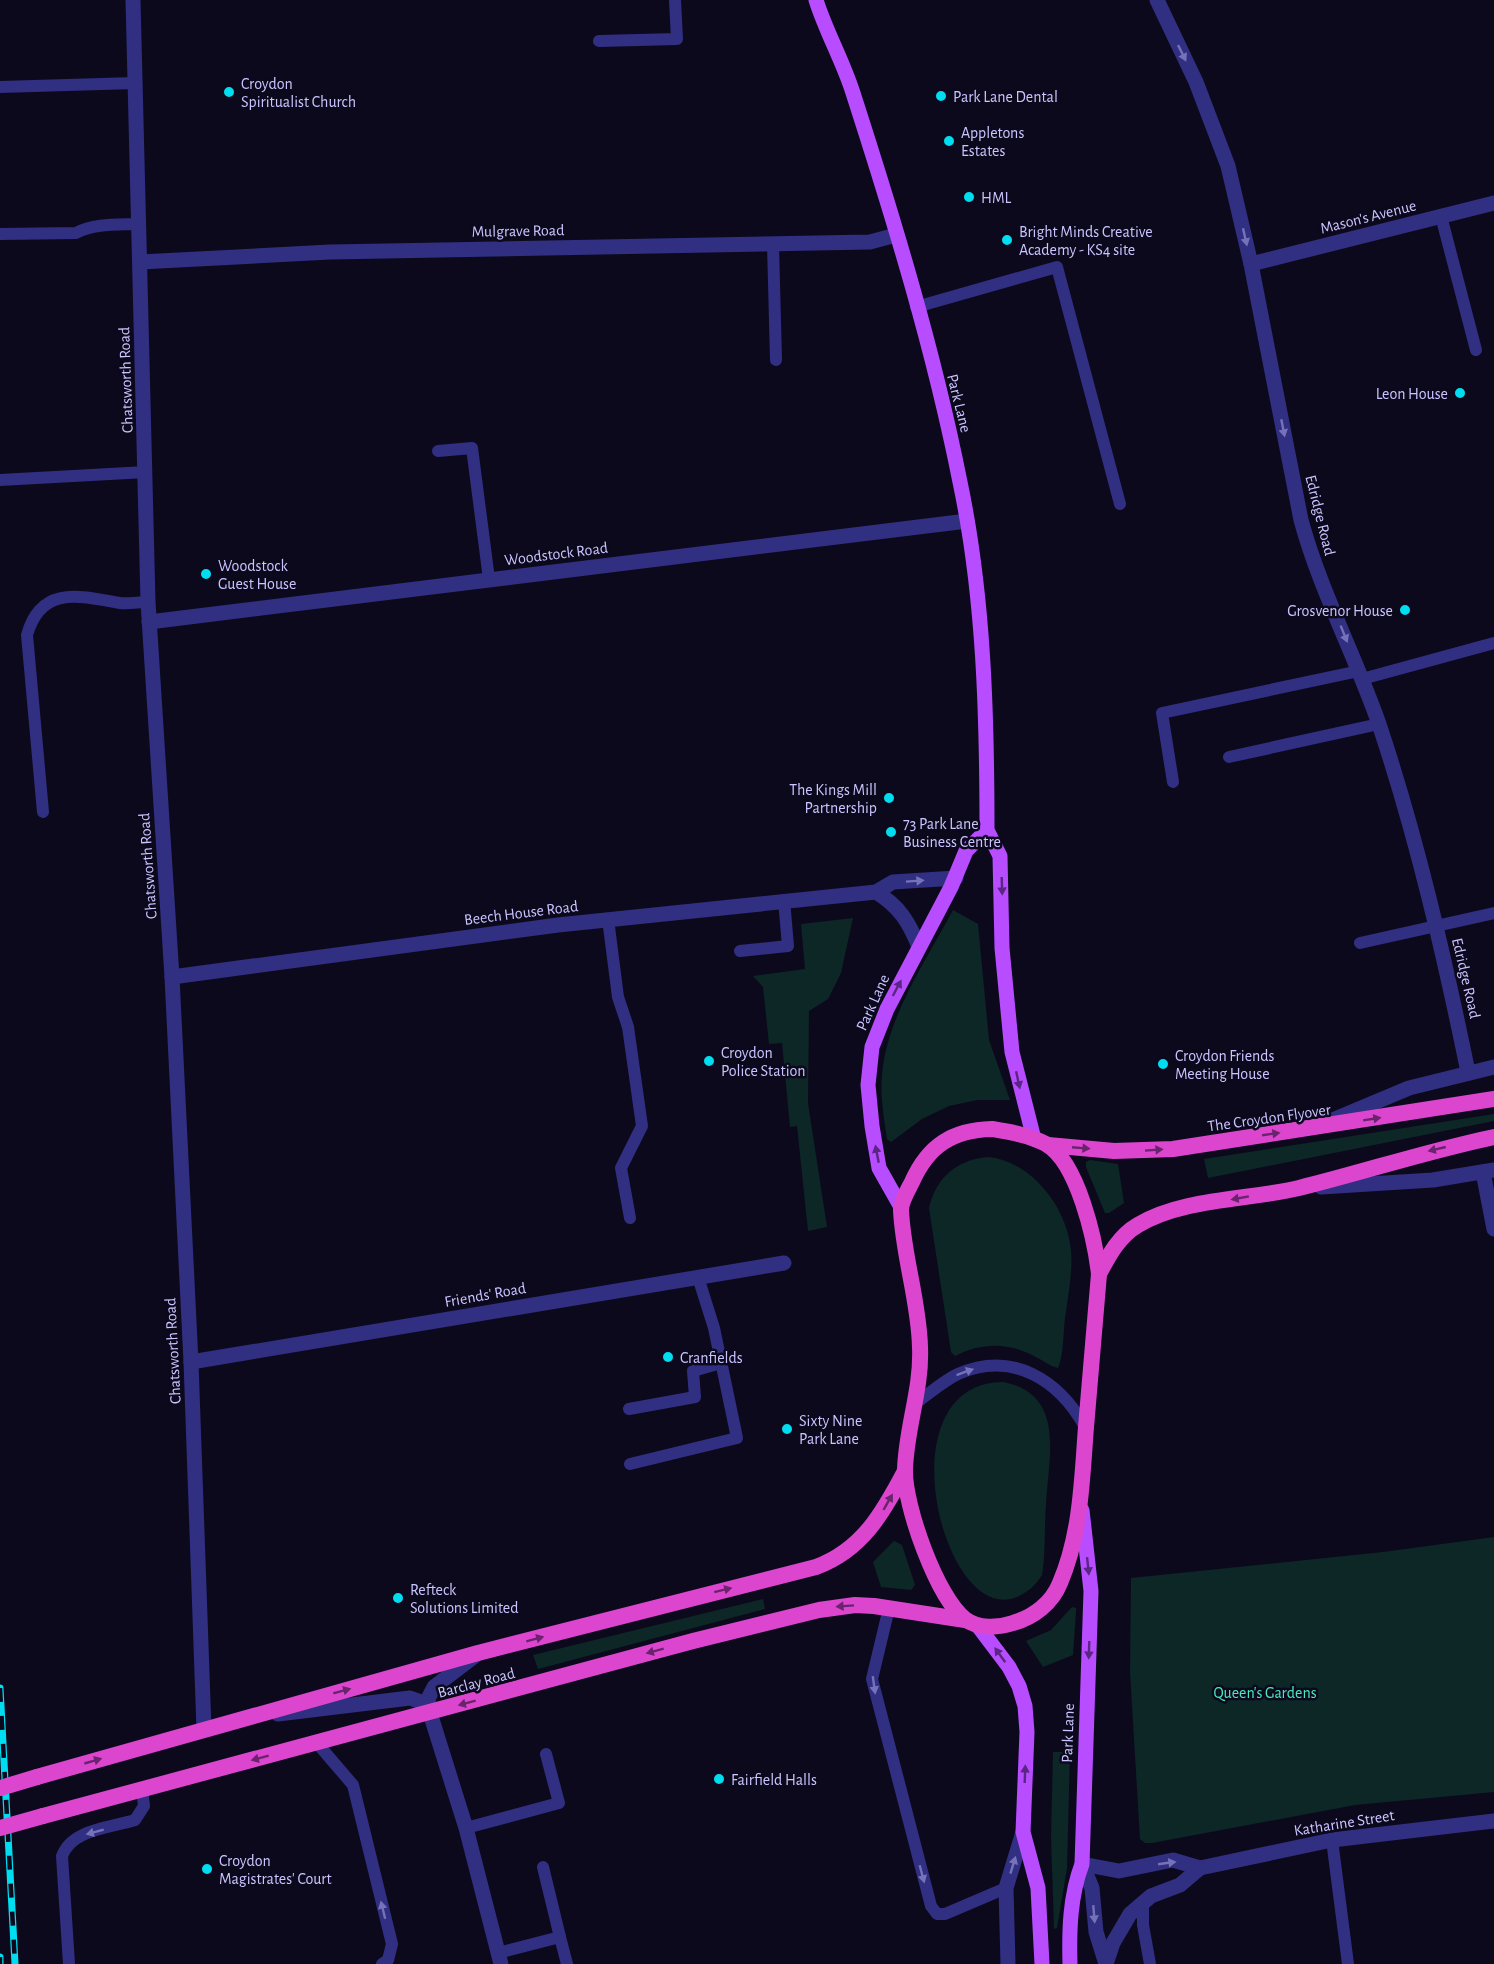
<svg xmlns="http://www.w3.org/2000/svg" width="1494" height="1964" viewBox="0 0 1494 1964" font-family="'Alegreya Sans',sans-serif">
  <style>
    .green { fill: #0c2726 }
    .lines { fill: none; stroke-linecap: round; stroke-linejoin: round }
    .service { stroke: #312f81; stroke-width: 12 }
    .minor { stroke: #312f81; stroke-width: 15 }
    .tertiary { stroke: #312f81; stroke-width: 15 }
    .primary { stroke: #b84cff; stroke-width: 15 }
    .trunk { stroke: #dc46cf; stroke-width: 16 }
    .rail-casing { stroke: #00ddf0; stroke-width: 7 }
    .rail { stroke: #0c091d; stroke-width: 4.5; stroke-dasharray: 14; stroke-linecap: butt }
    .trunk-bridge { stroke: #dc46cf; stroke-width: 16 }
    .oneway { fill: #7672ba }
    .oneway2 { fill: #592783 }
    .oneway3 { fill: #6a246d }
    .poi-dot { fill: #00ddf0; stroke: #0c091d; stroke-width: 2 }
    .labels { text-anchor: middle; stroke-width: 5; stroke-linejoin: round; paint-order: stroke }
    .poi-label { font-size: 16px; fill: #cac5ff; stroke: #0c091d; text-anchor: start }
    .street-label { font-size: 16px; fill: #cac5ff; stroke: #0c091d }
    .park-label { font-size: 16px; fill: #46eabe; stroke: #0c091d }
  </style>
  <rect width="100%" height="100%" fill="#0c091d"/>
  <g class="green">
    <path d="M953 910 978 924 989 1040 1010 1100H977L949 1106 922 1119 891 1142 887 1139C884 1118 880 1096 882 1075 887 1016 926 961 953 910Z"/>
    <path d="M853 918 841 973 828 999 809 1011 808 1103 827 1227 808 1231 797 1126 790 1127 782 1043 769 1044 763 987 753 976 805 969 801 924Z"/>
    <path d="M1494 1114V1121L1208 1178 1204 1159Z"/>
    <path d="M989 1157C1032 1162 1067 1207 1071 1250 1073 1272 1068 1296 1065 1318 1063 1333 1064 1354 1058 1368 1049 1366 1041 1359 1032 1355 1006 1342 980 1343 955 1356L951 1352 929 1208C936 1177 958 1159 989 1157Z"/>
    <path d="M1090 1160 1118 1164 1124 1203 1109 1213H1105L1086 1167V1162Z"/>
    <path d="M1003 1382C1067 1394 1048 1459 1046 1505 1044 1528 1046 1552 1042 1575 1036 1585 1029 1591 1019 1596 944 1633 881 1383 1003 1382Z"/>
    <path d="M1494 1537V1792L1355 1805 1152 1843H1145L1140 1839 1130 1672 1131 1578 1383 1552Z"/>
    <path d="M894 1541 902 1545 915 1585 911 1590 881 1587 873 1562Z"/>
    <path d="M763 1599 765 1609 538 1669 533 1655Z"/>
    <path d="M1072 1607 1076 1608V1612L1073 1655 1043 1667 1026 1641 1051 1630Z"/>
    <path d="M1053 1752H1070L1067 1868 1057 1928 1054 1929 1051 1838Z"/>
  </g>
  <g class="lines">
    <g class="service">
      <path d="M599 41 677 39 675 0"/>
      <path d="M0 87 135 83"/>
      <path d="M1441 216 1476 350"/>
      <path d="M0 234 76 233C95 223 118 225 139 224"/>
      <path d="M773 244 776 360"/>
      <path d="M916 307 1057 267 1120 504"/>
      <path d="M438 451 472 448 489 579"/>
      <path d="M0 480 146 472"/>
      <path d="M1362 679 1494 643"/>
      <path d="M1229 757 1379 724"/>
      <path d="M1173 782 1162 713 1359 671"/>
      <path d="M43 812 27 635C41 585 79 596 120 603 129 604 139 602 148 602"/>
      <path d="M608 919 618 997 628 1027 642 1126 621 1168 630 1218"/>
      <path d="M1360 943 1494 913"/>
      <path d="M740 951 788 946 784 900"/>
      <path d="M916 1403C929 1394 943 1381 958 1374 1012 1350 1059 1380 1085 1427"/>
      <path d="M629 1409 695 1397 693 1371 721 1363"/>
      <path d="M630 1464 737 1438 714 1328 698 1277"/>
      <path d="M889 1608 872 1679 931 1906 937 1914H945L1006 1888"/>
      <path d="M317 1743 353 1785 392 1944 388 1960 382 1964"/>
      <path d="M466 1828 559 1803 546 1754"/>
      <path d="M1332 1840 1348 1964"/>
      <path d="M1143 1903V1925L1150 1964"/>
      <path d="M560 1937 567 1964"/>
      <path d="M498 1953 560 1937 543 1867"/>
      <path d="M69 1964 62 1856C72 1829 110 1828 135 1820L144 1806 142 1789"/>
    </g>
    <g class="minor">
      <path d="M133 0 148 602 172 977 191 1362 204 1730"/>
      <path d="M1157 0 1196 82 1228 166 1251 264 1301 520C1320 590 1355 655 1379 724 1417 838 1444 955 1468 1072"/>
      <path d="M140 262 330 252 870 242 896 235"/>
      <path d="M1251 264 1494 203"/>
      <path d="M149 622 967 521"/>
      <path d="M876 892C899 906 909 922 919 947"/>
      <path d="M172 977 558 925 876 892 893 882 956 878"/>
      <path d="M1483 1172 1494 1229"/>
      <path d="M191 1362 784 1263"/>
      <path d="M476 1655 434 1687 428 1699 430 1713 466 1828 501 1964"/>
      <path d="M278 1714 410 1698 424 1703 430 1713"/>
      <path d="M1082 1864 1119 1871 1173 1860 1200 1868 1332 1840 1494 1821"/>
      <path d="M1082 1864 1092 1888 1096 1932 1106 1964"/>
      <path d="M1008 1964 1006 1888 1023 1832"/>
      <path d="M1106 1964 1113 1943 1130 1914 1151 1896 1180 1885 1200 1868"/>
    </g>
    <g class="tertiary">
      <path d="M1328 1122 1409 1088 1494 1067"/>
      <path d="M1321 1187 1433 1180 1494 1170"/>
    </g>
    <g class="primary">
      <path d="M816 0C826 32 843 61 853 93 894 220 934 351 960 482 984 596 987 715 987 830L1000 856 1002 948 1012 1052 1034 1139"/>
      <path d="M901 1207 879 1168 872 1126 868 1085 872 1047 887 1009 951 887 966 851 987 830"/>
      <path d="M978 1626 1009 1667 1019 1686 1025 1706 1027 1732 1023 1832 1038 1888 1042 1964"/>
      <path d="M1070 1964C1069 1930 1070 1896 1082 1864L1091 1591 1082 1510"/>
    </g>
    <g class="trunk">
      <path d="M992 1129C1010 1132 1029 1135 1046 1144 1078 1162 1095 1240 1099 1274 1095 1325 1090 1376 1086 1427 1082 1479 1081 1534 1060 1583 1052 1603 1034 1617 1013 1623 998 1628 978 1629 965 1619 937 1598 904 1505 905 1470 906 1428 922 1389 920 1347 919 1301 903 1256 901 1210 901 1201 908 1190 912 1182 928 1146 952 1130 992 1129Z"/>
      <path d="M1048 1145 1114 1151 1173 1149 1494 1099"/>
      <path d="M1099 1274C1109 1255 1119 1236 1138 1225 1183 1198 1249 1200 1299 1188 1364 1172 1427 1151 1494 1137"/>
      <path d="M37 1777 478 1653 816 1567C862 1550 883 1513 905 1471"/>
      <path d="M43 1816 693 1641 819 1610 855 1605 874 1606 965 1620"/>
    </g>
    <g class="rail-casing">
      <g id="rail">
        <path d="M0 1688 15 1964"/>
        <path d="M0 1957V1964"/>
      </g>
    </g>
    <use href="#rail" class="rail"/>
    <g class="trunk-bridge">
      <path d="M0 1788 37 1777"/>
      <path d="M0 1828 43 1816"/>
    </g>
  </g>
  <defs><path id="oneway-solid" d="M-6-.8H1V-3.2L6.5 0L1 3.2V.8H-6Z" transform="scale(1.5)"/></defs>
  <g class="oneway">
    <use href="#oneway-solid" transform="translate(1182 53) rotate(64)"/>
    <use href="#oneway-solid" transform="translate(1245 237) rotate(77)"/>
    <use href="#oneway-solid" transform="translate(1283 428) rotate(79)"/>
    <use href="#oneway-solid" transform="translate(1344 634) rotate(68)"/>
    <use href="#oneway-solid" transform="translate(915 881) rotate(-4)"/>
    <use href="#oneway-solid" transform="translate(965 1372) rotate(-20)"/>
    <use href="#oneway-solid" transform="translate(874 1685) rotate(82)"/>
    <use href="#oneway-solid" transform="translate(95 1832) rotate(165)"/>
    <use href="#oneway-solid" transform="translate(1167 1863) rotate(-8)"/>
    <use href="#oneway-solid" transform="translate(1013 1865) rotate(-73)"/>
    <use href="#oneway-solid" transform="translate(922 1874) rotate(75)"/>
    <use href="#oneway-solid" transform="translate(383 1910) rotate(-104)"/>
    <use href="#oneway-solid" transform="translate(1094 1914) rotate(85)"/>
  </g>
  <g class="oneway2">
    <use href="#oneway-solid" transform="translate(1002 886) rotate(88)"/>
    <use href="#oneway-solid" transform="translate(897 988) rotate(-62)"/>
    <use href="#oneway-solid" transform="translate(1018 1080) rotate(78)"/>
    <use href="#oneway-solid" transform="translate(877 1154) rotate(-101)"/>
    <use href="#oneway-solid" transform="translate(1088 1566) rotate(84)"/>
    <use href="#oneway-solid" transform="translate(1089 1650) rotate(92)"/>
    <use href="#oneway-solid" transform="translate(1000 1655) rotate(-126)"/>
    <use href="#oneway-solid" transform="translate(1025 1774) rotate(-88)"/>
  </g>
  <g class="oneway3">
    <use href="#oneway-solid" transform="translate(1372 1119) rotate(-9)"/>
    <use href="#oneway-solid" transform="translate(1271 1134) rotate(-8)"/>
    <use href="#oneway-solid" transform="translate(1081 1148) rotate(5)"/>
    <use href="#oneway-solid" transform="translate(1437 1149) rotate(167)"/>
    <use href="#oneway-solid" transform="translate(1154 1150) rotate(-4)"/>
    <use href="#oneway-solid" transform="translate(1240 1198) rotate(170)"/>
    <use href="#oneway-solid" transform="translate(888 1502) rotate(-60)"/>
    <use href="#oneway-solid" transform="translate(723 1590) rotate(-14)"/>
    <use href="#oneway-solid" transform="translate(845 1606) rotate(176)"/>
    <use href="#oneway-solid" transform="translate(535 1639) rotate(-15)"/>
    <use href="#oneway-solid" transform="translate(655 1651) rotate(165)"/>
    <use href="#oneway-solid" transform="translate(342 1691) rotate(-15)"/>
    <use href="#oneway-solid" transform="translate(467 1703) rotate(165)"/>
    <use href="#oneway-solid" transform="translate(260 1758) rotate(165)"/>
    <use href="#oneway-solid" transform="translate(93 1761) rotate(-16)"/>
  </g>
  <g class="poi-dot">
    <circle cx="229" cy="92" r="6"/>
    <circle cx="941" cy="96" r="6"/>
    <circle cx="949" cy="141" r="6"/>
    <circle cx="969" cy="197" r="6"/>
    <circle cx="1007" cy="240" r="6"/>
    <circle cx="1460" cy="393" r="6"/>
    <circle cx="206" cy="574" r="6"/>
    <circle cx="1405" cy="610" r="6"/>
    <circle cx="889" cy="798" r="6"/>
    <circle cx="891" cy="832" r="6"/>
    <circle cx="709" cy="1061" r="6"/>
    <circle cx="1163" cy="1064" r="6"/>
    <circle cx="668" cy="1357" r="6"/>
    <circle cx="787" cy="1429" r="6"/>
    <circle cx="398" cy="1598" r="6"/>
    <circle cx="719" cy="1779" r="6"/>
    <circle cx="207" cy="1869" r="6"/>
  </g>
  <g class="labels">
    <g class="poi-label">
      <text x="241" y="89">Croydon<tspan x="241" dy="18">Spiritualist Church</tspan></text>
      <text x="953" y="102">Park Lane Dental</text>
      <text x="961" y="138">Appletons<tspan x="961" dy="18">Estates</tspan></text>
      <text x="981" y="203">HML</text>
      <text x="1019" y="237">Bright Minds Creative<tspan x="1019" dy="18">Academy - KS4 site</tspan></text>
      <text x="1448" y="399" text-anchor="end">Leon House</text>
      <text x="218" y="571">Woodstock<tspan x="218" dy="18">Guest House</tspan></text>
      <text x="1393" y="616" text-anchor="end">Grosvenor House</text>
      <text x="877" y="795" text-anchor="end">The Kings Mill<tspan x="877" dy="18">Partnership</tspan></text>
      <text x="903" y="829">73 Park Lane<tspan x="903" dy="18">Business Centre</tspan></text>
      <text x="721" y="1058">Croydon<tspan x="721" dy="18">Police Station</tspan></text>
      <text x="1175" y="1061">Croydon Friends<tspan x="1175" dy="18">Meeting House</tspan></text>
      <text x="680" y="1363">Cranfields</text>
      <text x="799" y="1426">Sixty Nine<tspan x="799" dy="18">Park Lane</tspan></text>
      <text x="410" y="1595">Refteck<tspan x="410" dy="18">Solutions Limited</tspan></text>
      <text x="731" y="1785">Fairfield Halls</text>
      <text x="219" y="1866">Croydon<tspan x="219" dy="18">Magistrates' Court</tspan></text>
    </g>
    <g class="street-label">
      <text transform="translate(1368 216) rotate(-14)" y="6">Mason's Avenue</text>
      <text transform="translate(518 230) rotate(-1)" y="6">Mulgrave Road</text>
      <text transform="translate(125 380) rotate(-92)" y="6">Chatsworth Road</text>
      <text transform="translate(960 403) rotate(76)" y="6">Park Lane</text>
      <text transform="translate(1321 515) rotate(76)" y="6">Edridge Road</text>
      <text transform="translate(556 553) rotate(-7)" y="6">Woodstock Road</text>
      <text transform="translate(147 866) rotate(-94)" y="6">Chatsworth Road</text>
      <text transform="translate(521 912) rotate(-7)" y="6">Beech House Road</text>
      <text transform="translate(1467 978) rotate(77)" y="6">Edridge Road</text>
      <text transform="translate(872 1002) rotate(-66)" y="6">Park Lane</text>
      <text transform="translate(1269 1117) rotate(-8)" y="6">The Croydon Flyover</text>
      <text transform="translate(485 1294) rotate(-10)" y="6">Friends' Road</text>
      <text transform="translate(172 1351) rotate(-93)" y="6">Chatsworth Road</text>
      <text transform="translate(476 1682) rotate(-15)" y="6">Barclay Road</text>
      <text transform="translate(1067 1733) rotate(-88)" y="6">Park Lane</text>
      <text transform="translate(1344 1822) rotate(-9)" y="6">Katharine Street</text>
    </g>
    <g class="park-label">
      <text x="1265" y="1698">Queen's Gardens</text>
    </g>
  </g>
</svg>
